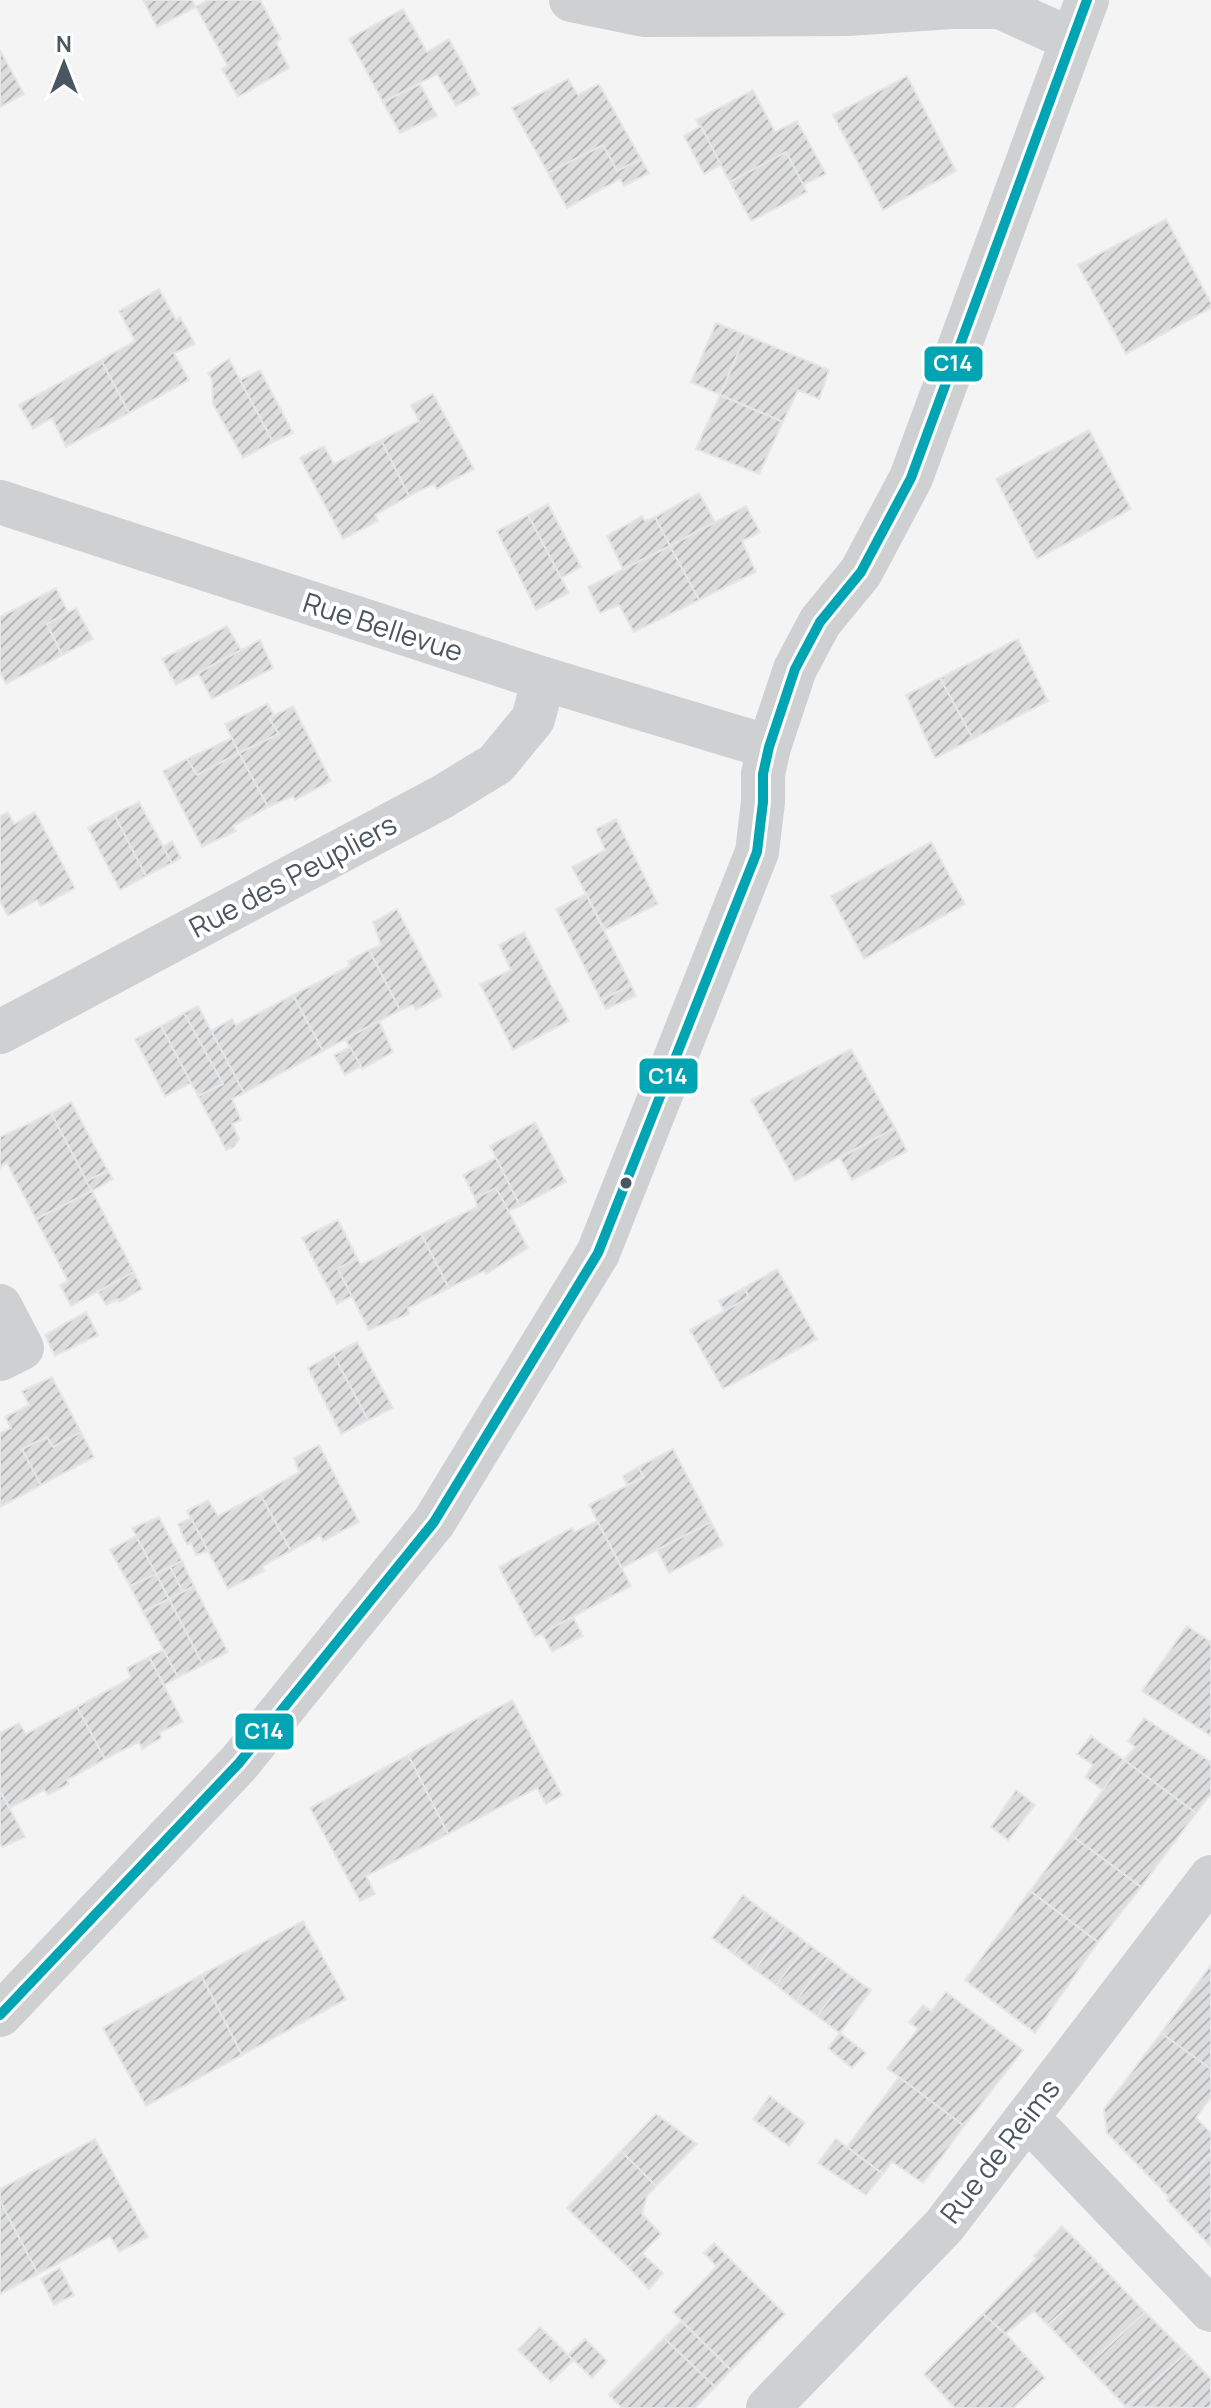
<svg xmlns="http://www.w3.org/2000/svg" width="1211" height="2408" viewBox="0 0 1211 2408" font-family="Manrope,sans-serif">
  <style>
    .building { fill: url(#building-hatch); stroke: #e5e6e7; stroke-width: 2 }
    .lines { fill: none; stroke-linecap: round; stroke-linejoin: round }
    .minor { stroke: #ced0d2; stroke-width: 44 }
    .bus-1-casing { stroke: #fff; stroke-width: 16 }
    .bus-1 { stroke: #00a4b2; stroke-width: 10 }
    .bus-dot { fill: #4a5661; stroke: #fff; stroke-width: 3 }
    .labels { text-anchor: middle; stroke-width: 8; stroke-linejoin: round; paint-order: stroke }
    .street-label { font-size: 28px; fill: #4a5661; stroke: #fff }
    .line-badge { stroke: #fff; stroke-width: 3 }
    .badge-label { font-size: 22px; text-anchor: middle; font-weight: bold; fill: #fff }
  </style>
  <defs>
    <pattern id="building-hatch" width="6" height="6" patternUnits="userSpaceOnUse" patternTransform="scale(2)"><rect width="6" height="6" fill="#ddddde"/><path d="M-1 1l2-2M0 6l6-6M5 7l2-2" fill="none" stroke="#b5b6b7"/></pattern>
  </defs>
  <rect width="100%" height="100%" fill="#f4f4f4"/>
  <g class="building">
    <path d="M143 0H192L196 7 157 27Z"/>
    <path d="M208 0H260L281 39 276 42 289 68 238 97 222 69 228 66 196 7Z"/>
    <path d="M403 9 427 52 449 39 479 94 456 106 437 74 383 102 349 39Z"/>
    <path d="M0 50 24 94 0 107Z"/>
    <path d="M907 76 956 171 883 210 833 115Z"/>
    <path d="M568 79 578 95 599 84 641 159 617 171 603 145 548 173 512 108Z"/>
    <path d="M420 84 437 116 400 133 383 102Z"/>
    <path d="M753 90 775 132 797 121 826 174 803 185 786 152 730 182 696 120Z"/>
    <path d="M701 126 721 165 704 174 684 136Z"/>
    <path d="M603 145 617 171 641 159 649 173 624 186 620 179 567 208 548 173Z"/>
    <path d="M786 152 807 192 751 221 730 182Z"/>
    <path d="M1166 219 1211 303V308L1126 354 1078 265Z"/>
    <path d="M159 289 176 320 180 317 195 344 174 353 189 380 129 413 101 360 135 341 119 311Z"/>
    <path d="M716 323 746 335 720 395 691 382Z"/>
    <path d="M746 335 829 370 819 399 798 390 783 422 720 395Z"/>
    <path d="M229 359 273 442 243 458 213 404 212 380 208 373Z"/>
    <path d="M101 360 129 413 66 447 52 418 33 429 19 405Z"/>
    <path d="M260 370 293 433 273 442 240 380Z"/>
    <path d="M433 394 474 469 437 489 434 484 409 496 381 440 419 421 411 405Z"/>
    <path d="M720 395 783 422 759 474 696 449Z"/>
    <path d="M1089 430 1131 509 1037 559 996 479Z"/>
    <path d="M381 440 409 496 375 515 378 521 343 539 300 458 324 446 334 464Z"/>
    <path d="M699 493 715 522 670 546 655 517Z"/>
    <path d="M548 504 581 567 561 578 528 515Z"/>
    <path d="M746 506 760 532 742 541 756 572 699 600 670 546Z"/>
    <path d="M528 515 569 593 536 610 497 531Z"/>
    <path d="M642 516 645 521 655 517 670 546 623 569 607 536Z"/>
    <path d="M670 546 699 600 634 632 619 605 600 613 588 587Z"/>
    <path d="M56 588 68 612 47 624 62 655 6 684 0 672V617Z"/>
    <path d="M76 608 93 639 62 655 47 624Z"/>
    <path d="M227 626 241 650 176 685 162 659Z"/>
    <path d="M1018 639 1048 701 973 739 940 678Z"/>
    <path d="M260 640 273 668 212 699 198 673Z"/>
    <path d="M940 678 973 739 935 758 906 695Z"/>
    <path d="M267 704 274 715 269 718 279 734 239 753 225 724Z"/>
    <path d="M293 706 331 781 295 800 293 796 268 807 239 753 279 734 269 718Z"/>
    <path d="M232 738 239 753 197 775 187 759Z"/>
    <path d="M239 753 268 807 233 826 236 831 202 847 163 771 187 759 197 775Z"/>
    <path d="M139 802 172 863 146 876 114 814Z"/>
    <path d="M8 812 14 824 35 812 75 888 41 906 37 900 8 916 0 901V816Z"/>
    <path d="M114 814 146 876 120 890 88 828Z"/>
    <path d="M616 819 658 904 605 930 572 867 605 850 596 829Z"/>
    <path d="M172 841 181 858 172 863 163 847Z"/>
    <path d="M931 842 965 904 864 959 831 896Z"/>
    <path d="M586 894 631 985 601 1000 556 909Z"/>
    <path d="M397 909 442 996 416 1010 413 1005 400 1010 369 950 381 945 373 922Z"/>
    <path d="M524 932 569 1021 513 1050 480 984 511 970 499 945Z"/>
    <path d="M369 950 400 1010 323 1051 293 995 350 966 348 961Z"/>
    <path d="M631 985 636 996 606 1009 601 1000Z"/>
    <path d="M293 995 323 1051 244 1093 211 1031 232 1019 236 1025Z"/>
    <path d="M198 1006 244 1093 232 1099 241 1120 232 1124 239 1139 234 1147 226 1150 198 1096 223 1084 184 1013Z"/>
    <path d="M184 1013 223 1084 198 1096 161 1026Z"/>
    <path d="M379 1021 393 1052 362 1069 345 1039Z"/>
    <path d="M161 1026 191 1083 165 1096 135 1039Z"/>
    <path d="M350 1047 361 1066 345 1075 334 1055Z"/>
    <path d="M851 1049 895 1128 795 1181 751 1100Z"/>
    <path d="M71 1102 108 1171 86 1181 51 1113Z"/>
    <path d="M51 1113 92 1191 36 1219 7 1163 0 1168V1137Z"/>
    <path d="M535 1122 566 1182 520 1206 490 1146Z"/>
    <path d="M895 1128 907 1151 852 1180 840 1158Z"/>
    <path d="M496 1158 520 1206 508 1211 496 1188 475 1198 463 1175Z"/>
    <path d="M108 1171 113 1179 92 1191 86 1181Z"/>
    <path d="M496 1188 528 1248 486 1274 484 1271 449 1288 421 1234 477 1207 475 1198Z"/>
    <path d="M92 1191 134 1272 71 1306 60 1285 68 1281 36 1219Z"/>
    <path d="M338 1220 357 1258 338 1269 352 1296 337 1304 302 1238Z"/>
    <path d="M421 1234 449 1288 408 1308 409 1314 369 1330 338 1269 357 1258 361 1265Z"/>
    <path d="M777 1269 817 1339 723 1389 690 1330 749 1297 744 1288Z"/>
    <path d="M134 1272 142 1289 119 1302 118 1299 106 1305 98 1292Z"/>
    <path d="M744 1288 749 1297 724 1311 719 1301Z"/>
    <path d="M86 1312 98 1335 55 1356 45 1335Z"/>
    <path d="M357 1342 393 1408 368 1420 333 1354Z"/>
    <path d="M333 1354 368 1420 341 1434 308 1368Z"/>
    <path d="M52 1377 81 1432 53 1447 47 1437 22 1449 41 1485 0 1507V1433L11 1428 5 1417 29 1405 22 1391Z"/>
    <path d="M81 1432 94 1457 41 1485 22 1449 47 1437 53 1447Z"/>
    <path d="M319 1445 359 1522 323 1541 320 1535 291 1551 260 1494 299 1472 294 1458Z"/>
    <path d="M673 1449 711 1522 622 1568 589 1505 644 1477 638 1467Z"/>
    <path d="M638 1467 644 1477 627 1485 623 1476Z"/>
    <path d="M260 1494 291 1551 262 1566 264 1571 228 1589 187 1511 208 1500 218 1516Z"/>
    <path d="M159 1517 182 1561 156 1574 132 1528Z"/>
    <path d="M191 1518 208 1551 196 1555 191 1543 187 1545 178 1524Z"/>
    <path d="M597 1521 631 1586 535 1637 499 1567 572 1528 575 1532Z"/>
    <path d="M711 1522 723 1545 669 1573 657 1550Z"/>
    <path d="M136 1536 156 1574 130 1586 110 1550Z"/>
    <path d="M182 1561 194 1586 183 1592 170 1567Z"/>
    <path d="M170 1567 183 1592 169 1599 156 1574Z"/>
    <path d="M156 1574 169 1599 143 1612 130 1586Z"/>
    <path d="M194 1586 228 1652 203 1665 169 1599Z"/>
    <path d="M169 1599 203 1665 178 1677 143 1612Z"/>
    <path d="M573 1617 583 1636 552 1652 542 1633Z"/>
    <path d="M1187 1626 1211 1642V1736L1142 1691Z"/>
    <path d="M163 1650 178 1677 164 1685 149 1657Z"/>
    <path d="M149 1657 183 1722 160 1732 161 1738 142 1749 139 1742 105 1759 77 1707 131 1678 127 1668Z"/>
    <path d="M512 1700 562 1795 546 1804 537 1788 448 1834 408 1755Z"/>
    <path d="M77 1707 105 1759 67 1780 69 1784 48 1795 44 1790 10 1808 0 1791V1733L19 1723 26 1734Z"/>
    <path d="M1144 1718 1211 1762V1794L1196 1813 1124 1760 1135 1747 1128 1741Z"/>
    <path d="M1091 1736 1124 1760 1103 1790 1085 1777 1093 1765 1077 1754Z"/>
    <path d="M408 1755 448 1834 366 1876 375 1894 360 1901 310 1808Z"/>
    <path d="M1124 1760 1196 1813 1141 1887 1071 1835Z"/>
    <path d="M1016 1790 1035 1805 1008 1840 991 1827Z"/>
    <path d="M0 1791 25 1837 2 1847 0 1843Z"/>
    <path d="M1071 1835 1141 1887 1098 1942 1030 1891Z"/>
    <path d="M1030 1891 1098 1942 1035 2033 965 1980Z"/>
    <path d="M743 1895 765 1912 734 1954 712 1938Z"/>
    <path d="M765 1912 786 1927 755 1970 734 1954Z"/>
    <path d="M303 1921 346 1999 242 2055 201 1975Z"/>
    <path d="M786 1927 808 1944 776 1985 755 1970Z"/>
    <path d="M808 1944 828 1958 796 2001 776 1985Z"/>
    <path d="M828 1958 849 1975 817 2016 796 2001Z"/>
    <path d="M1211 1965V2069L1161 2033Z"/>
    <path d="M201 1975 242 2055 146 2106 103 2028Z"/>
    <path d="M849 1975 871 1990 840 2033 817 2016Z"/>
    <path d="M946 1992 1023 2050 964 2126 887 2068 918 2029 909 2022 923 2005 931 2011Z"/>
    <path d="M840 2033 866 2053 852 2068 828 2048Z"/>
    <path d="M1161 2033 1211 2069V2097L1196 2118 1211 2133V2153L1169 2197 1107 2133 1104 2109Z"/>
    <path d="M899 2077 964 2126 923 2183 892 2162 883 2174 847 2147Z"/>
    <path d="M770 2096 805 2123 789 2146 753 2119Z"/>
    <path d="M656 2114 697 2144 656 2186 621 2151Z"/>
    <path d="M95 2139 148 2237 119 2252 110 2236 38 2274 0 2201V2189Z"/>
    <path d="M836 2139 883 2174 866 2195 818 2163Z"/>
    <path d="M621 2151 656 2186 647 2196 642 2214 661 2234 628 2267 567 2208Z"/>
    <path d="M1211 2153V2247L1167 2200Z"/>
    <path d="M0 2201 38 2274 0 2294Z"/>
    <path d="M1062 2226 1107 2272 1048 2325 1034 2311 1005 2334 983 2314 1036 2259 1034 2256Z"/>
    <path d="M714 2243 727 2256 716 2266 704 2253Z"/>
    <path d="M642 2253 663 2273 649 2289 628 2267Z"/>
    <path d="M727 2256 785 2314 731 2370 673 2312Z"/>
    <path d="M60 2268 74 2295 54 2305 41 2279Z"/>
    <path d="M1107 2272 1145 2312 1087 2366 1048 2325Z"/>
    <path d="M1145 2312 1186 2353 1126 2407 1087 2366Z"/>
    <path d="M983 2314 1009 2337 1045 2378 1013 2408H955L924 2374Z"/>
    <path d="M681 2321 731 2370 715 2387 664 2338Z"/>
    <path d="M540 2327 573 2360 551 2382 518 2350Z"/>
    <path d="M664 2338 715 2387 695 2408H622L609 2395Z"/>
    <path d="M585 2339 607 2361 592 2378 568 2355Z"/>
    <path d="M1186 2353 1211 2379V2408L1126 2407Z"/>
  </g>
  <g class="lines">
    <g class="minor">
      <path d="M571 0 644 15 848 14 951 7H1000L1072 40"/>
      <path d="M0 502 544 679 769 747"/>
      <path d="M0 1032 442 797 496 764 533 719 544 679"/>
      <path d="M0 1306 22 1348 0 1359"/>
      <path d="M0 2015 239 1763 434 1522 598 1253 757 852 763 802V774L769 747 795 669 820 622 861 572 911 478 1087 0"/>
      <path d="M1024 2122 1044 2135 1211 2310"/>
      <path d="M768 2408 944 2226 1211 1877"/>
    </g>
    <g class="bus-1-casing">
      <path id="bus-1" d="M0 2015 239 1763 434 1522 598 1253 757 852 763 802V774L769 747 795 669 820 622 861 572 911 478 1087 0"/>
    </g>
    <use href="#bus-1" class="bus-1"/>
  </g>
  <circle class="bus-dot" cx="626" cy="1183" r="7"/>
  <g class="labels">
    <g class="street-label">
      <text transform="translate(383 627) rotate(18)" y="10">Rue Bellevue</text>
      <text transform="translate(293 876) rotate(-28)" y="10">Rue des Peupliers</text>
      <text transform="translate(1000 2151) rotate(-52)" y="10">Rue de Reims</text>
    </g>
  </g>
  <g class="line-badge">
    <rect x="923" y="345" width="61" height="38" rx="8" fill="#00a4b2"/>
    <rect x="638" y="1057" width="61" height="38" rx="8" fill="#00a4b2"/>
    <rect x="234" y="1712" width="61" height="39" rx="8" fill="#00a4b2"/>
  </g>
  <g class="badge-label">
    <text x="953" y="371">C14</text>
    <text x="668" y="1084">C14</text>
    <text x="264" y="1739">C14</text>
  </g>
  <g transform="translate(64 64)" stroke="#ffffff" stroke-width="6" paint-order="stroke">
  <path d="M0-6L14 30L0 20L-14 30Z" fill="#4a5661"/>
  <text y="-12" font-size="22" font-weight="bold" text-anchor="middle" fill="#4a5661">N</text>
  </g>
</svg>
